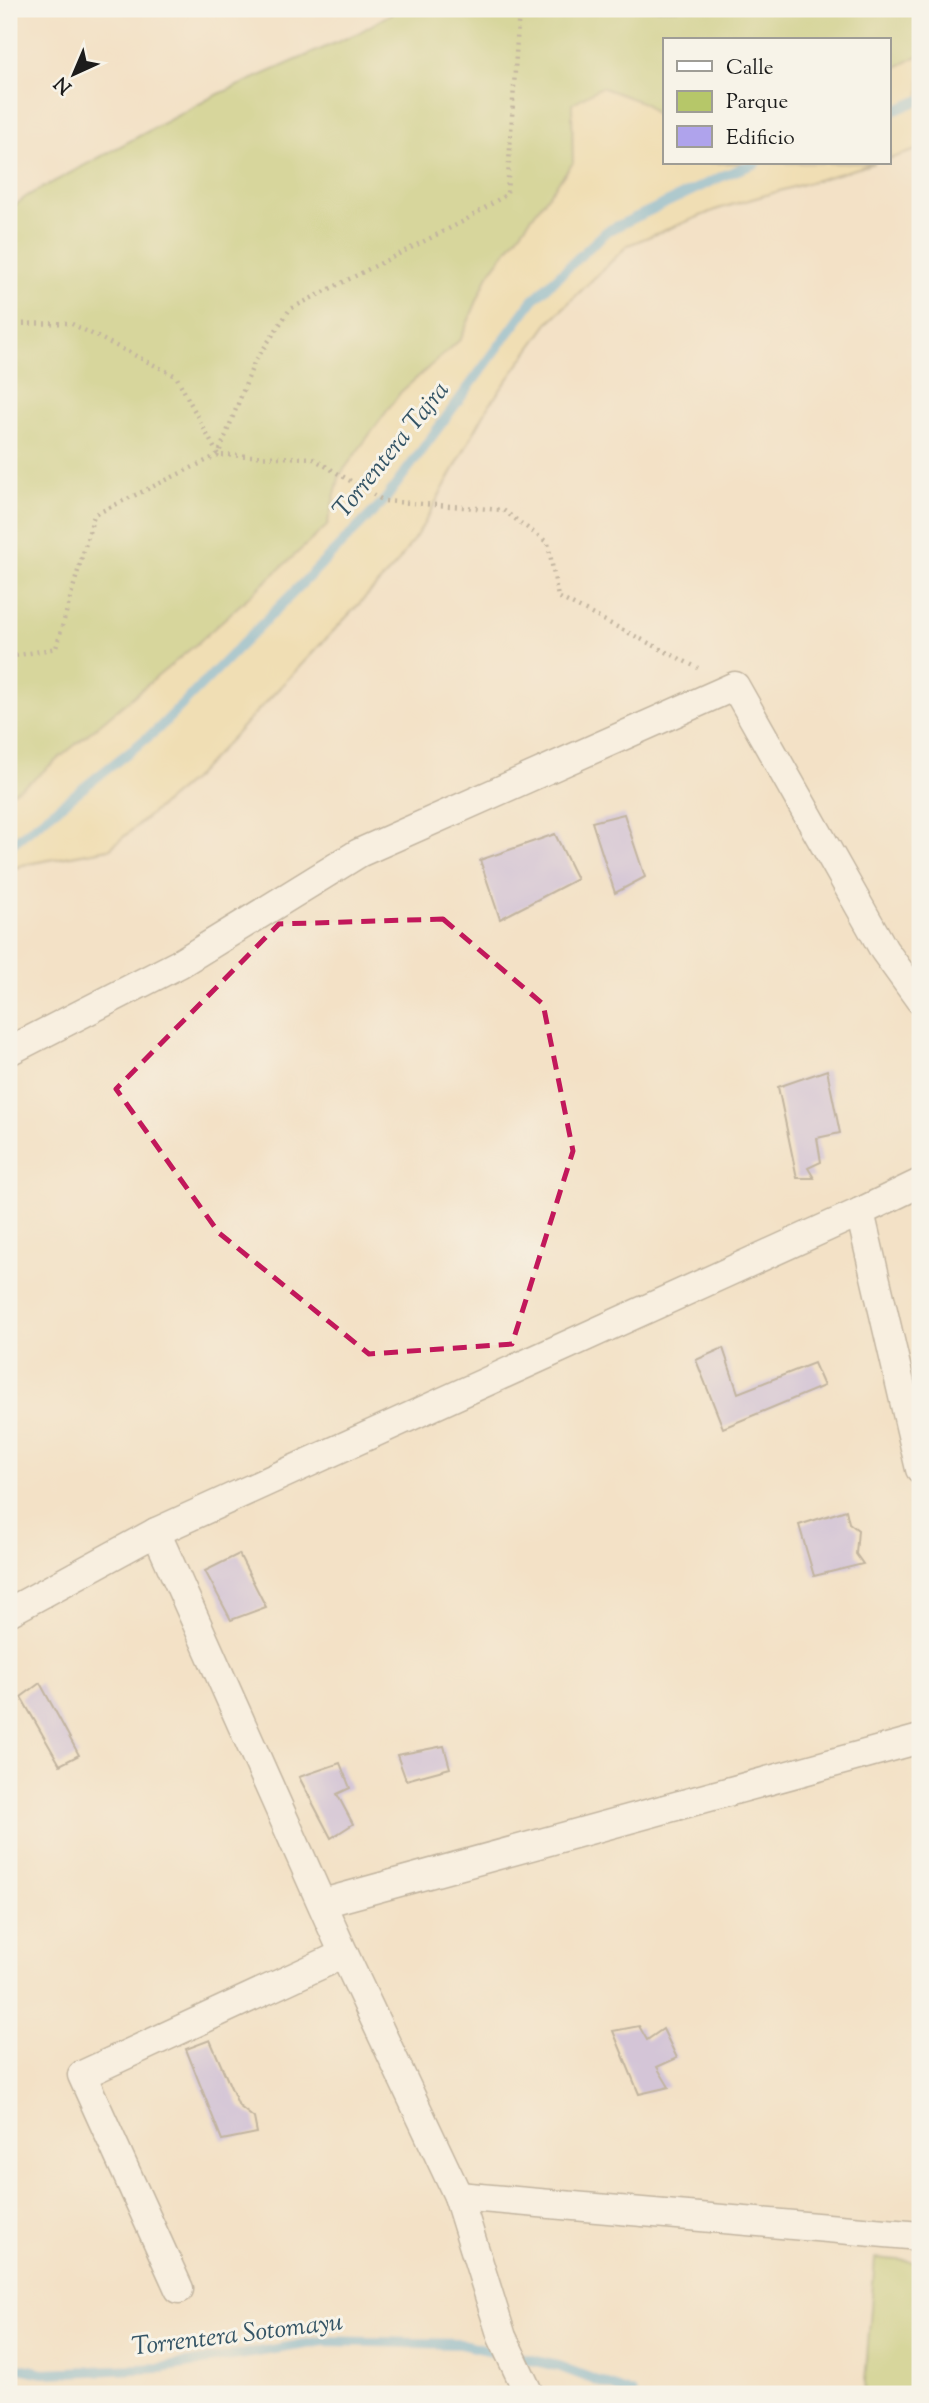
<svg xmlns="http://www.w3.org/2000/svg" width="929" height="2403" viewBox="0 0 929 2403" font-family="'Sorts Mill Goudy',serif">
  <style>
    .green { fill: #b6c769; stroke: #697242; stroke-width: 2 }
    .sand { fill: #eeda9e; stroke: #857b5d; stroke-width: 2 }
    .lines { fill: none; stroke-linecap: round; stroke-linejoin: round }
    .stream { stroke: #5baad5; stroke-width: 10 }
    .building { fill: #afa3ec }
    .minor-casing { stroke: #887e71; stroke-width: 31 }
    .path { stroke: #887e71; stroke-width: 4.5; stroke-dasharray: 2 5; stroke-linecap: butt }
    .minor { stroke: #fff; stroke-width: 28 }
    .marked { fill: none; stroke: #c2185b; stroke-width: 5; stroke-dasharray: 14 9; stroke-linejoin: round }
    .labels { text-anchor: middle; stroke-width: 6; stroke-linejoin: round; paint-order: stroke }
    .water-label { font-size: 26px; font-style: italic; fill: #355566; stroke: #f7f3e8 }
  </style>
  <rect width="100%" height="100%" fill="#f7f3e8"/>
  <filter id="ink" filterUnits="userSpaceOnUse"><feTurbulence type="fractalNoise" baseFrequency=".0143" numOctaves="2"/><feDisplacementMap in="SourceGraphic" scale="14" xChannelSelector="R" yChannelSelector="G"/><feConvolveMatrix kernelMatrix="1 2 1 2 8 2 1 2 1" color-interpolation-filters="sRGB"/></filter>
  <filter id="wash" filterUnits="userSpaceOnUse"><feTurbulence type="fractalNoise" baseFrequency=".00686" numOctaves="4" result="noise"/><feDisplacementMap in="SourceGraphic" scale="28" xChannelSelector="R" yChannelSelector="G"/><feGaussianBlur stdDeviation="1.57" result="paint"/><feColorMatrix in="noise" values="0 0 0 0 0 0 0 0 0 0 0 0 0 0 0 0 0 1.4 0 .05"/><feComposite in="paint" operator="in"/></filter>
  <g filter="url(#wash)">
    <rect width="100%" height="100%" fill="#f3e1c6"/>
    <g class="green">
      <path d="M399 9H920V55L889 71V40H665V123L644 103 572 104 573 163 488 275 461 339 401 392 340 475 327 526 199 642 34 779 9 795V210L27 196 212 97 358 33Z"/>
      <path d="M875 2258 920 2262V2394H864Z"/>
    </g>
    <g class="sand">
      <path d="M920 55V149L889 159V71Z"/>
      <path d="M601 87 644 103 665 123V163H875L718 209 628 245 550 321 488 407 421 529 395 566 194 778 109 849 22 865 9 871V795L34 779 199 642 327 526 340 475 401 392 461 339 488 275 573 163 572 104Z"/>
    </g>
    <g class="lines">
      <g class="stream">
        <path d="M889 113 920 100"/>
        <path d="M9 846 157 730 384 501 534 299 607 231 725 175 756 163"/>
        <path d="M9 2366 44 2373 161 2368 324 2341 461 2344 558 2366 632 2394"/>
      </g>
    </g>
    <g id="blocks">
      <g class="building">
        <path d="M624 814 645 877 615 893 592 822Z"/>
        <path d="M555 834 577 879 500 919 480 860Z"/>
        <path d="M827 1070 840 1133 817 1138 821 1162 808 1168 814 1178H797L778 1087Z"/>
        <path d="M723 1348 738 1393 814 1363 824 1386 723 1428 696 1360Z"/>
        <path d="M846 1510 849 1523 858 1530 856 1554 863 1564 814 1576 799 1525Z"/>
        <path d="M239 1554 266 1607 231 1620 205 1571Z"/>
        <path d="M40 1683 79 1755 60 1765 21 1697Z"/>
        <path d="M444 1746 450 1768 406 1780 397 1755Z"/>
        <path d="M340 1763 350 1788 337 1794 353 1824 331 1838 299 1777Z"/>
        <path d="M639 2026 647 2040 663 2029 677 2058 657 2067 669 2087 639 2094 613 2031Z"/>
        <path d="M210 2040 239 2106 254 2118 257 2133 222 2140 186 2049Z"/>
      </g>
    </g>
  </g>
  <g filter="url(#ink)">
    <use href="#blocks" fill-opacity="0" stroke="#887e71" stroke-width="2"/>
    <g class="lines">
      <g class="minor-casing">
        <g id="minor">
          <path d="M9 1051 179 964 359 853 735 686 884 950 920 1000"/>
          <path d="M860 1212 920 1469"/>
          <path d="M156 1532 344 1954 458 2196 502 2337 529 2394"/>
          <path d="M9 1612 156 1532 860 1212 920 1183"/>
          <path d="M323 1903 920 1739"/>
          <path d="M458 2196 920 2236"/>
          <path d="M179 2289 82 2075 344 1954"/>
        </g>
      </g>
      <g class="path">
        <path d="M9 324 70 323 176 376 218 455 312 458 384 501 503 510 548 543 558 597 698 668"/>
        <path d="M9 657 56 648 94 515 218 455 254 363 290 309 464 221 507 194 519 9"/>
      </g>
      <use href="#minor" class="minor"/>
    </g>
  </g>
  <path d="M0 0H929V2403H0ZM443 919 543 1004 573 1151 512 1344 369 1354 219 1233 116 1089 279 924Z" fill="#f3e1c6" fill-opacity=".55" fill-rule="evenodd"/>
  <path class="marked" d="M443 919 543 1004 573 1151 512 1344 369 1354 219 1233 116 1089 279 924Z"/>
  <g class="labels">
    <g class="water-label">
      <text transform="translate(390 449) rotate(-51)" y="9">Torrentera Tajra</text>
      <text transform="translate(237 2333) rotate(-7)" y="9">Torrentera Sotomayu</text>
    </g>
  </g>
  <rect width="929" height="2403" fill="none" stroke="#f7f3e8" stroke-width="35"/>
  <rect x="663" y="38" width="228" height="126" fill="#f7f3e8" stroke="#9f9d96" stroke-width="2"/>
  <rect x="677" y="61" width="35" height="10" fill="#ffffff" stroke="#9f9d96" stroke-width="2"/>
  <text x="726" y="74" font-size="21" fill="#1c1c1c">Calle</text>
  <rect x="677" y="91" width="35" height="21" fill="#b6c769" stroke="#9f9d96" stroke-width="2"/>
  <text x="726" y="108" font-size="21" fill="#1c1c1c">Parque</text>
  <rect x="677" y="126" width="35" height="21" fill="#afa3ec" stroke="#9f9d96" stroke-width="2"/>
  <text x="726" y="144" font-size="21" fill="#1c1c1c">Edificio</text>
  <g transform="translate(74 74) rotate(224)" stroke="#f7f3e8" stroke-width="5" paint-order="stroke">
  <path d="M0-5L12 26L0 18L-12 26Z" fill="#1c1c1c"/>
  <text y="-10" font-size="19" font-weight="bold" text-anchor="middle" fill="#1c1c1c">N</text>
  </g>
</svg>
